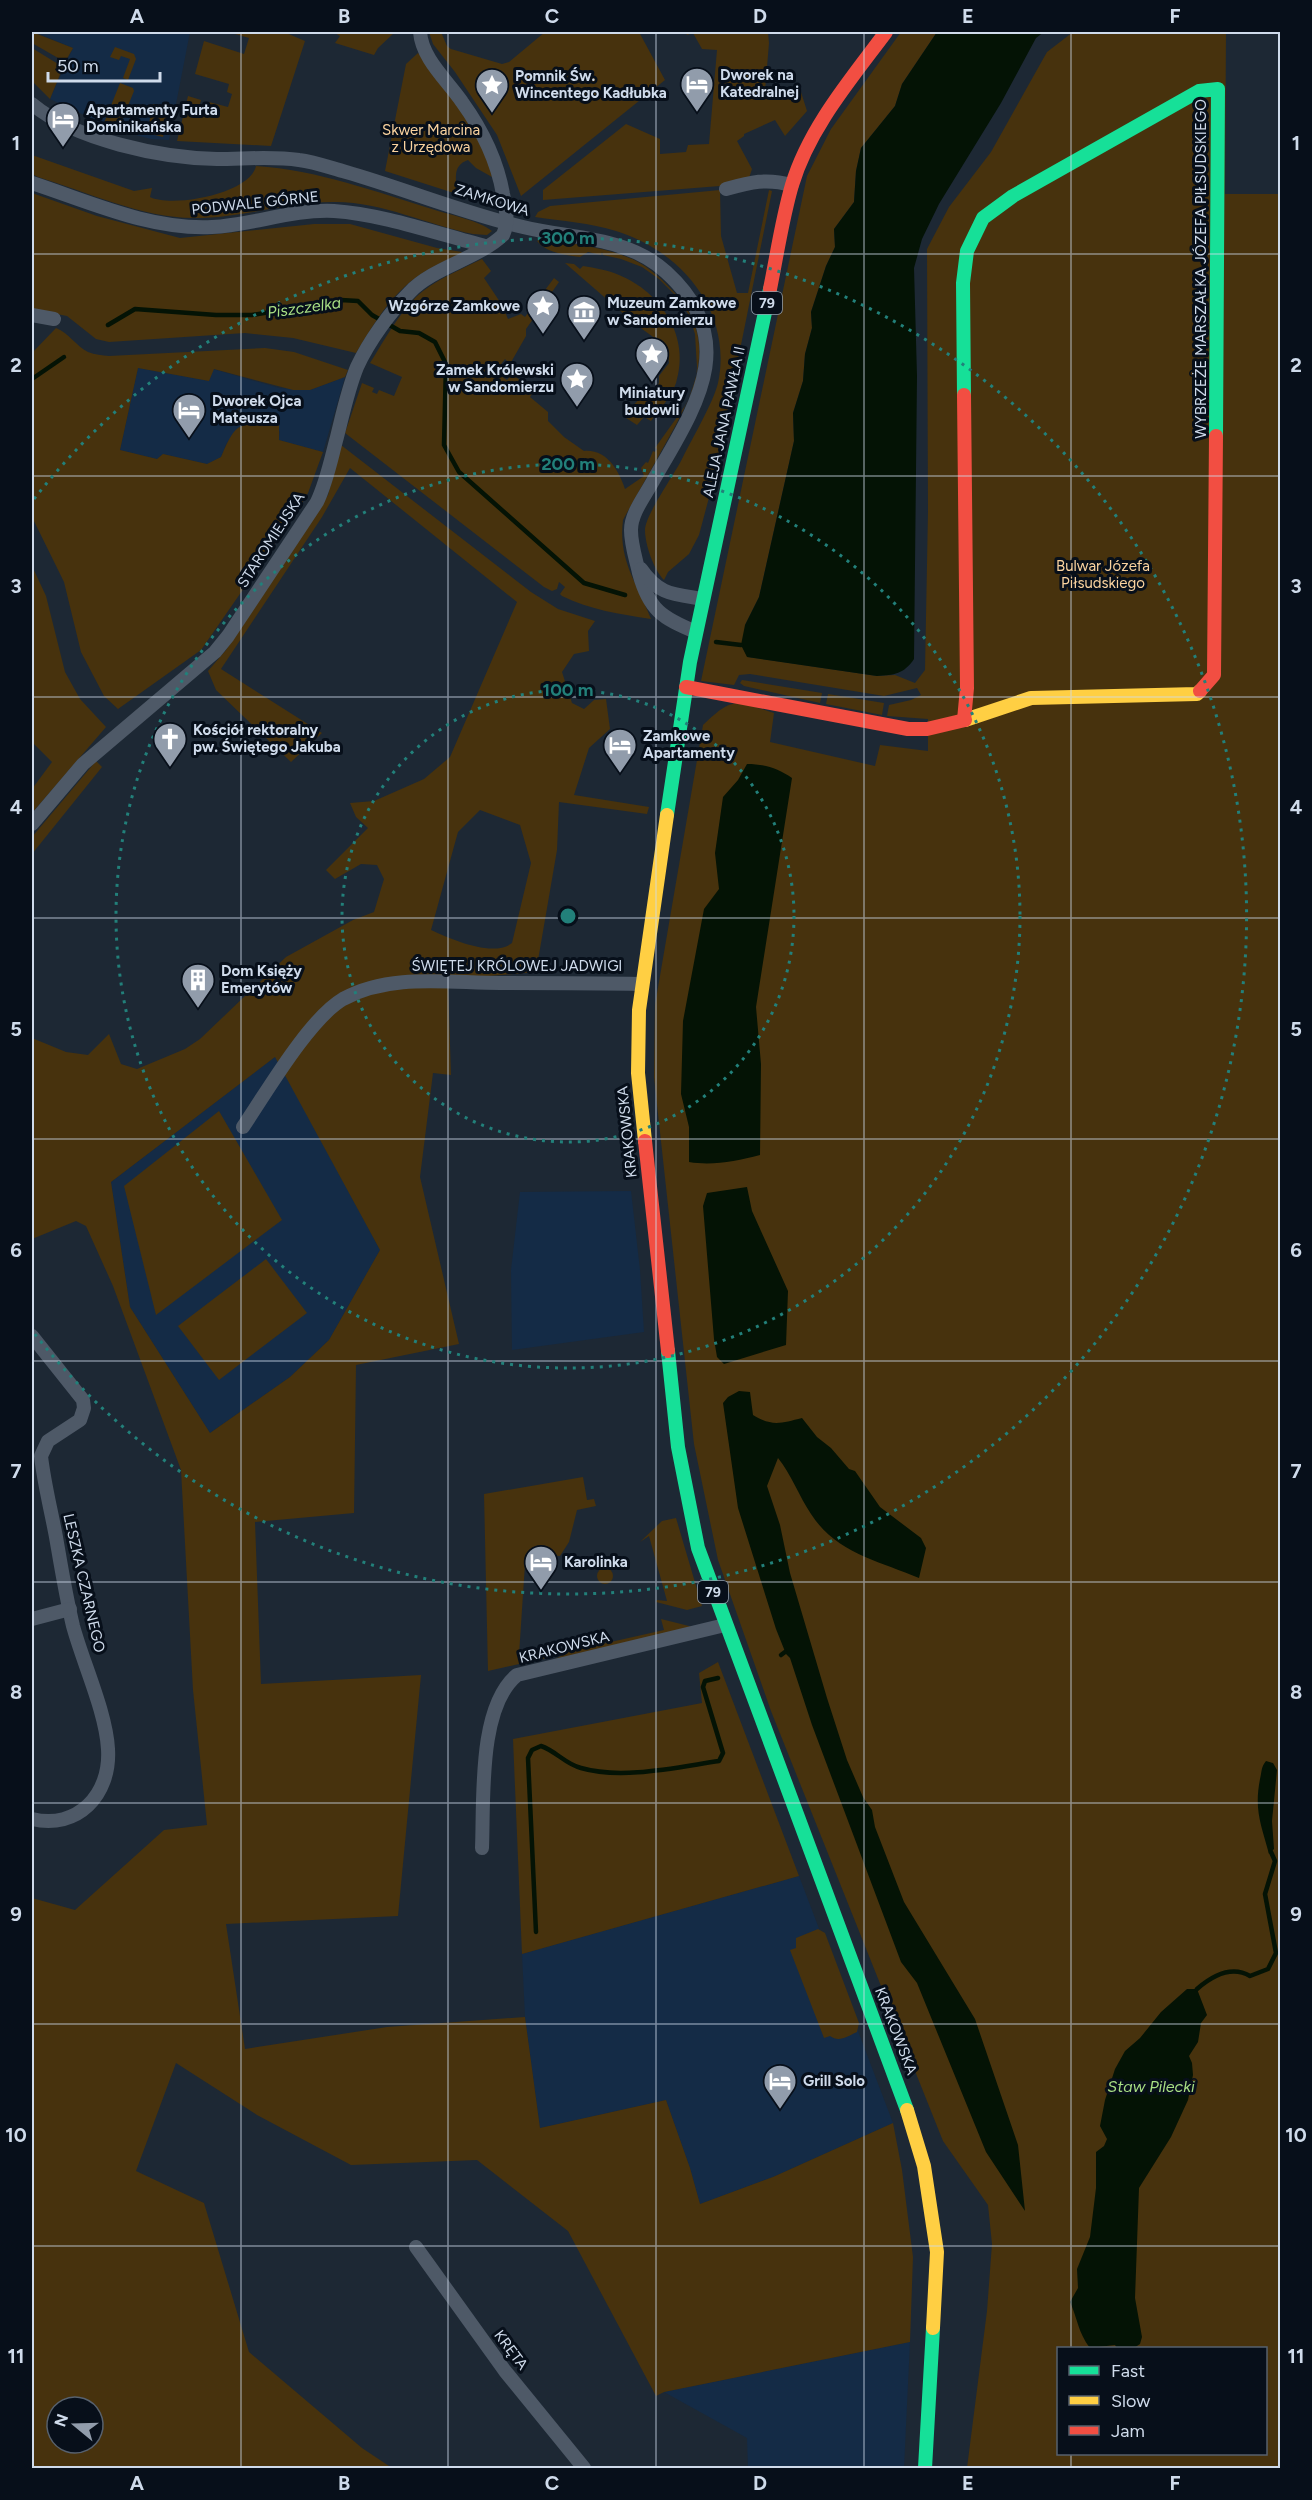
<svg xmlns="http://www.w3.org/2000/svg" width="1312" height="2500" viewBox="0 0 1312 2500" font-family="Figtree,sans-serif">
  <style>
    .built { fill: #142b46 }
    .green { fill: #47320d; fill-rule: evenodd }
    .water { fill: #041305 }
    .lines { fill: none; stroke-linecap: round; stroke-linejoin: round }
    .stream { stroke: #041305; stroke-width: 4.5 }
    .street { stroke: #4e5967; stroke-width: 14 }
    .fast { stroke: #16e098; stroke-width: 14 }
    .slow { stroke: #ffcf43; stroke-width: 14 }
    .jam { stroke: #f24e42; stroke-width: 14 }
    .grid { fill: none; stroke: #cfdbeb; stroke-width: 1.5; stroke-opacity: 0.55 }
    .ring { fill: none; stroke: #22807a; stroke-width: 3; stroke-dasharray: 3 6 }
    .labels { text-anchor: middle; stroke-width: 6; stroke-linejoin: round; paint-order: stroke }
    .shield { fill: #070f1a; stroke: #939eac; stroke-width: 1.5 }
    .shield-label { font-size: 14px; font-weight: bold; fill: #cfdbeb }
    .poi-label { font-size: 15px; font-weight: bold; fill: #cfdbeb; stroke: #070f1a; text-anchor: start }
    .park-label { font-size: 15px; fill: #fad39f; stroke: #070f1a }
    .street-label { font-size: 15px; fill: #cfdbeb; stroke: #070f1a }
    .water-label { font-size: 16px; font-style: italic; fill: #a8df84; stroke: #070f1a }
    .centre { fill: #22807a; stroke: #070f1a; stroke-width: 3 }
    .ring-label { font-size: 18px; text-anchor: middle; font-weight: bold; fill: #22807a; stroke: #070f1a; stroke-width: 6; stroke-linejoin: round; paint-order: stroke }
    .neatline { fill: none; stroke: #cfdbeb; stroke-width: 2 }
    .grid-label { font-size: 20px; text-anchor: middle; font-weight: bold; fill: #cfdbeb }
  </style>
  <rect width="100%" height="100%" fill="#1d2834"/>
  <g class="built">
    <path d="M35 32H190L169 140 151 139 116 130 50 99 73 48Z"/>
    <path d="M138 368 209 381 213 369 279 388 310 390 345 377 323 452 279 440 280 432 268 418 238 429 226 444 221 457 207 464 163 454 157 459 120 450Z"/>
    <path d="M276 1056 380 1250 329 1340 290 1377 210 1433 130 1307 111 1182Z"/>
    <path d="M631 1191 640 1270 644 1332 512 1350 511 1270 520 1192Z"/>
    <path d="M799 1876 893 2123 773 2177 700 2204 690 2168 666 2100 540 2128 525 2017 522 1954Z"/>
    <path d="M910 2342 904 2468H748L747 2438 664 2392Z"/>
  </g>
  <g class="green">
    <path d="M32 32 73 48 65 62 32 43Z"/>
    <path d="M228 32H284L305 41 271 146 177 141 188 96 201 100 200 104 208 106 209 102 228 107 232 94 227 92 229 84 195 74 204 41 244 54 249 38Z"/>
    <path d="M333 32H392L394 33 378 48 374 55 335 43 340 36Z"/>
    <path d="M429 32H441L447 46 451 49 502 64 509 62 545 32H639L665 80 521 196 497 135 455 72 433 44Z"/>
    <path d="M685 32H768L769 43 765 91 800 89 807 111 785 136 775 120 744 134V136L737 141 752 169 749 178 720 186 543 200V190L626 124 660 139V154L686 152 688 145 709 144 717 50 702 49 693 33 687 35Z"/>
    <path d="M901 32H937L902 84 895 106 861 148 856 171 854 202 834 229 835 247 826 266 811 312 812 328 805 354 803 381 793 413 794 441 759 597 745 625 748 657 877 676 895 675 915 683 925 670 928 511 927 249 949 207 991 152 1047 52 1073 32H1226L1225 194H1280V2468H967L987 2311 992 2244 988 2205 943 2141 771 1711 718 1560 694 1444 654 1077 655 1005 703 725C734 695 736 701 774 713L770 742 875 766 880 745 928 751V719L887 716 889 705 911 700 921 695 917 688 884 696 750 674 739 675 734 685 701 681 807 176 831 129ZM1058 2348H1266V2454H1058Z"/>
    <path d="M115 47 134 54 136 59 128 80 123 78 130 59 121 56 119 60 110 57Z"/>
    <path d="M32 48 63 67 50 99 32 81Z"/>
    <path d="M418 53C442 84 486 138 492 177L476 168 468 160C451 166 457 180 457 194L385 171 406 64Z"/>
    <path d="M120 83 133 88 134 91 121 123 114 127 104 123Z"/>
    <path d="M153 104 170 108 163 137 147 133Z"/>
    <path d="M32 155 134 191 152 188 150 197C172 208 250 194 256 166 318 170 376 192 435 210 451 215 480 221 492 231L487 235 473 234C428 225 382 202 336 202 289 201 243 218 196 218 145 219 87 192 38 177L32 174Z"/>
    <path d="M720 190 721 236 737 293H748L769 190 772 191 714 479 699 535 689 554 668 572 664 580C654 570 645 545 645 530 645 515 675 474 683 457 692 439 714 401 718 383 733 313 682 251 616 231 590 223 562 221 535 217L538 212 550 206Z"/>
    <path d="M32 193 97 216 180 238 314 224H350L437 248 462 252 461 255C404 275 387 302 356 353L293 338 245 333 109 342 96 339 67 316 32 309Z"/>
    <path d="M542 238C570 244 600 246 627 257 644 263 659 276 671 289 723 341 693 395 663 448 650 472 636 496 623 520 618 561 637 583 651 619 620 614 590 610 562 596L560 594 565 587 559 582 557 589 552 591 544 587 345 433 362 383 374 388 372 392 377 394 379 390 394 396 402 377 370 363C384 341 397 316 416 297 434 280 460 270 482 259L491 271 484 278 502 305 508 319 521 314 525 317 554 278 559 282 526 329V336L510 364 505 359 495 372 507 380 512 374 534 391 530 397 548 412V421L564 437 584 451C607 449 619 471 625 489L644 476 641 468 646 462 648 463 653 451 655 452 657 449 655 448 685 406 696 382 697 367 695 334 689 315 675 295 659 279 642 267 621 259 603 255 602 252 601 255 588 252 580 257C566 255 546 253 537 241Z"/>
    <path d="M565 263 574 264 580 269 583 266C595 268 608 270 619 275 661 292 691 337 676 383 671 397 660 409 651 421L644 417 637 425 623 416 646 392 650 395 659 383V376L669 363 667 347 638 326 639 317 634 314 625 315Z"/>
    <path d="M56 328C69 333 76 346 88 352 95 355 102 355 109 356L265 348 294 352 348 370 345 377 310 390H293L214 369 209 381 138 368 120 450 157 459 163 454 207 464 221 457C225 448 230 434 238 428 247 423 270 419 279 421V440L323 452 308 493 296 513 201 650 118 709 104 696 81 652 64 582 32 517V353Z"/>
    <path d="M341 445 531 592 558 609 595 621 588 631 589 651 574 654 562 672 572 703 584 709 594 700 606 699 610 729 589 748 574 795 649 807 647 814 559 802 557 850 536 972 489 976 448 983 451 1075 433 1073 420 1177 459 1344 356 1365 354 1513 255 1522 261 1684 421 1675 398 1916 226 1924 245 2049 387 2027 525 2017 540 2128 666 2100 690 2168 700 2204 773 2177 893 2123 902 2170 913 2257 910 2342 664 2392 656 2396 568 2231 477 2160 351 2165 257 2115 176 2063 136 2171 204 2203 249 2352 362 2448 392 2468H32V1898L75 1910 164 1830 207 1825 193 1690 181 1470 113 1286 86 1226 76 1221 32 1239V1038L66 1052 88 1055 109 1034 121 1064 137 1069 185 1049 200 1039 286 957 353 920 374 912 384 879 377 865 361 864 335 879 326 870 368 828 356 817 350 803 374 801 424 779 450 757 517 602 350 468 322 517 221 669 322 733 291 762 216 690 208 671 226 650 328 495ZM480 810 520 825 531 863 512 943C493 958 451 939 431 930L458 832ZM275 1057 380 1250 329 1340 290 1377 210 1433 130 1307 111 1182ZM57 2407H93V2443H57Z"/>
    <path d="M32 566 46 596 65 672 80 699 106 727 32 813V789L52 762 32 742Z"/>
    <path d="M742 680 822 693 820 703 744 686 740 683Z"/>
    <path d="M828 694 884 703 882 715 826 704Z"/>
    <path d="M96 761 102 767 32 854V837Z"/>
    <path d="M219 1111 282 1220 156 1315 124 1186Z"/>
    <path d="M266 1259 307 1313 219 1380 178 1326Z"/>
    <path d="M583 1477 587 1500 594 1499 596 1506 577 1510 569 1542 560 1556 533 1554 532 1564H525L519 1655 551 1657 488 1671 484 1494Z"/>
    <path d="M676 1518 702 1606 687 1610 656 1602 657 1600 667 1601 649 1536 640 1542 662 1521Z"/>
    <circle cx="605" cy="1576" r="8"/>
    <path d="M661 1619 693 1627 549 1662 561 1656 562 1653 664 1630Z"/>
    <path d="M718 1662 799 1876 522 1954 513 1739 702 1703 699 1673Z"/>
    <path d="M818 1929 825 1933 859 2023 857 2032C848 2036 839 2043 830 2036L824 2038 790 1950 796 1948V1938Z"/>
  </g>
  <g class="water">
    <path d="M937 32H1044L1036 38 1001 103 939 204 922 239 914 268 917 376 914 659C904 674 894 675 877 676L747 657 741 645 745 625 759 597 794 441 793 413 803 381 805 354 812 328 811 312 826 266 835 247 834 229 854 202 856 171 861 148 895 106 902 84Z"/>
    <path d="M747 764C764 764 778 768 792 778L756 1007 761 1064 760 1155C736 1161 713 1166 689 1162V1127L681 1094 683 1021 704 909 719 889 715 853 723 797 738 780Z"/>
    <path d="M747 1187 752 1211 788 1291 786 1345 724 1364 717 1357 714 1339 703 1206 707 1193Z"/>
    <path d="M739 1391 750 1392 753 1415C772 1427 782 1423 802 1418L817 1437 831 1448 849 1469 855 1471 880 1507 921 1538 926 1548 919 1578C879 1561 836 1553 811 1514 799 1496 791 1474 778 1458L767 1486 780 1525 790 1573 827 1698 847 1760 863 1797 872 1810 875 1827 904 1902 975 2019 1018 2145 1025 2211 986 2152 917 1983 901 1962 812 1725 790 1658 786 1654 776 1629 738 1508 723 1403 728 1397Z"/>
    <path d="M1266 1761 1273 1763 1277 1770 1272 1821 1274 1849 1269 1854C1261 1824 1254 1810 1260 1779 1262 1771 1261 1767 1266 1761Z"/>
    <path d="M1187 1989H1197L1207 2015 1201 2023 1198 2042 1189 2056 1192 2063 1193 2075 1188 2100 1171 2137 1139 2188 1135 2298 1142 2337 1140 2344 1134 2348H1117L1115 2345 1090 2348C1078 2332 1078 2320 1070 2302L1078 2288 1077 2269 1090 2237 1096 2188V2152L1104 2146 1107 2139 1100 2126 1105 2100 1115 2069 1125 2051 1140 2038 1161 2012Z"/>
  </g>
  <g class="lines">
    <g class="stream">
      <path d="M108 325 135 309 216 315H252L341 300 358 301 372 315 400 331 419 333 435 342 446 364 444 445 459 472 584 583 625 595"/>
      <path d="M32 379 64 357"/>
      <path d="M716 642 741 645"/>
      <path d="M781 1655 785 1652"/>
      <path d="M536 1932 528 1758 532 1750 541 1746C556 1751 565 1764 581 1768 622 1780 678 1767 719 1761L723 1753 703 1687 705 1681 718 1678"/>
      <path d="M1197 1989C1212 1976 1231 1965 1250 1976L1268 1969 1276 1953 1265 1894 1275 1861 1271 1852"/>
    </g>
    <g class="street">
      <path d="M32 104C75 140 161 158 217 159 244 159 272 156 299 160 315 162 331 168 346 172 405 189 463 213 523 227 572 239 627 236 666 272 743 342 694 409 653 481 645 496 631 513 631 530 631 545 636 559 639 573 649 610 662 618 696 632"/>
      <path d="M32 183C90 202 150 230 212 227 253 225 292 209 334 211 382 214 438 234 485 246"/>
      <path d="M726 189C751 182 766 178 792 185"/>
      <path d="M32 315 54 319"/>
      <path d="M641 569C659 595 673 594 703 599"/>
      <path d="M32 824 83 764 215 652 228 636 317 502C327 481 331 459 337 437 343 413 348 389 357 367 369 341 390 312 410 292 432 268 479 258 503 235 509 222 506 209 503 194 497 160 483 131 462 102 447 80 422 59 420 32"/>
      <path d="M243 1127C266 1093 309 1019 343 999 390 973 449 983 500 983 547 983 594 983 641 984"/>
      <path d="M32 1336 83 1400 84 1408 80 1420 48 1441 41 1456C44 1483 51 1510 56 1537 61 1566 66 1597 73 1626 83 1663 106 1712 108 1749 111 1795 77 1830 32 1819"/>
      <path d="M32 1619 70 1609"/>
      <path d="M482 1848C484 1799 478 1707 517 1675L725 1625"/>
      <path d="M416 2247 505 2371 584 2468"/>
    </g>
    <g class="fast">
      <path d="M964 395 963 283 967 251 983 218 1013 196 1199 91 1218 89 1216 436"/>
      <path d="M667 815 690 662 770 289"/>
      <path d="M668 1351 678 1447 698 1548 907 2110"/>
      <path d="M925 2468 933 2328"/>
    </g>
    <g class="slow">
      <path d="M965 720 1031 698 1197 694 1200 691"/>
      <path d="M645 1141 638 1073 639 1010 667 815"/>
      <path d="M907 2110 924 2166 937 2252 933 2328"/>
    </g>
    <g class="jam">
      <path d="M770 289C777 255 782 219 792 185 809 128 851 79 886 32"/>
      <path d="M686 687 908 729H927L965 720"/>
      <path d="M1200 691 1214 675 1216 436"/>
      <path d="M964 720 967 688 964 395"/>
      <path d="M645 1141 668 1351"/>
    </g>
  </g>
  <path class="grid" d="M241 32V2468M448 32V2468M656 32V2468M864 32V2468M1071 32V2348M32 254H1280M32 476H1280M32 697H1280M32 918H1280M32 1139H1280M32 1361H1280M32 1582H1280M32 1803H1280M32 2024H1280M32 2246H1280M1071 2454V2468"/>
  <g class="ring">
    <circle cx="568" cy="916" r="226"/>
    <circle cx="568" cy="916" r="452"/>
    <path d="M34 499A678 678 0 1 1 34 1333"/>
  </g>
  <defs>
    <g id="hotel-pin" transform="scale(1.725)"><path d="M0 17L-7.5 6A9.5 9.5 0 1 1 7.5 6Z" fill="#919cab" stroke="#070f1a"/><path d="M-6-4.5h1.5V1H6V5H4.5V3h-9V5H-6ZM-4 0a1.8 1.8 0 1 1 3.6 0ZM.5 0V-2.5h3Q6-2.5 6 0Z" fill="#fff"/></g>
    <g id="sight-pin" transform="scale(1.725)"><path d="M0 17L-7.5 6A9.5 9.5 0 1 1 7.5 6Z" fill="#919cab" stroke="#070f1a"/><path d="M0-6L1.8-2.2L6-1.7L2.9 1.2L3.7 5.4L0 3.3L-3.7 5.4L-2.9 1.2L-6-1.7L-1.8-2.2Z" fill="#fff"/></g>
    <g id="museum-pin" transform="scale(1.725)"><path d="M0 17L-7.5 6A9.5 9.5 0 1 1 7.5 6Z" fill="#919cab" stroke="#070f1a"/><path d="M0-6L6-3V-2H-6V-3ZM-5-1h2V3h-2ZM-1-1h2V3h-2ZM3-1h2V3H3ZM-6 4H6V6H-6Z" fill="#fff"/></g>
    <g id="church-pin" transform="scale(1.725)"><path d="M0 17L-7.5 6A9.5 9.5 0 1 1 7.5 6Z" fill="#919cab" stroke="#070f1a"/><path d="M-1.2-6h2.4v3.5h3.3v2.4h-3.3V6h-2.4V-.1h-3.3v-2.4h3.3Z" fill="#fff"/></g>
    <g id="building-pin" transform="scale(1.725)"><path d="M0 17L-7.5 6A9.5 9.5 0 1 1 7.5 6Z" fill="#919cab" stroke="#070f1a"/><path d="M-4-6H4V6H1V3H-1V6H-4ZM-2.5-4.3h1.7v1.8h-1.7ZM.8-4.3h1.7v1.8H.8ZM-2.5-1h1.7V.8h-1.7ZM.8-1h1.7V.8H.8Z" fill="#fff"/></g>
  </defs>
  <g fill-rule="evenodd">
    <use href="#hotel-pin" x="697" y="84"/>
    <use href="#sight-pin" x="492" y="85"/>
    <use href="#hotel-pin" x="63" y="119"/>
    <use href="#sight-pin" x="543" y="306"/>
    <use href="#museum-pin" x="584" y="312"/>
    <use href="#sight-pin" x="652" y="354"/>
    <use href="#sight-pin" x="577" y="379"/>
    <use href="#hotel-pin" x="189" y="410"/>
    <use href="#church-pin" x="170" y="739"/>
    <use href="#hotel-pin" x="620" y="745"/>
    <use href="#building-pin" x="198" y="980"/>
    <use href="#hotel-pin" x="541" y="1562"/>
    <use href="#hotel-pin" x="780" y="2081"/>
  </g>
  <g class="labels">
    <g class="shield">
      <rect x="752" y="292" width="30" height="22" rx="4.5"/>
      <rect x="698" y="1581" width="30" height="22" rx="4.5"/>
    </g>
    <g class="shield-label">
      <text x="767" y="308">79</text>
      <text x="713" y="1597">79</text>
    </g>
    <g class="poi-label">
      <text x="720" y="80">Dworek na<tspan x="720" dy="17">Katedralnej</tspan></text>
      <text x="515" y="81">Pomnik Św.<tspan x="515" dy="17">Wincentego Kadłubka</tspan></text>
      <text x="86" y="115">Apartamenty Furta<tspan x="86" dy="17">Dominikańska</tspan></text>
      <text x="607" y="308">Muzeum Zamkowe<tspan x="607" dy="17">w Sandomierzu</tspan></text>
      <text x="520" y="311" text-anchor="end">Wzgórze Zamkowe</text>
      <text x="554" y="375" text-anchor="end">Zamek Królewski<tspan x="554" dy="17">w Sandomierzu</tspan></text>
      <text x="652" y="398" text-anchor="middle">Miniatury<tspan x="652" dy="17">budowli</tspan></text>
      <text x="212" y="406">Dworek Ojca<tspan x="212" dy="17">Mateusza</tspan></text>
      <text x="193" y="735">Kościół rektoralny<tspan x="193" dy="17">pw. Świętego Jakuba</tspan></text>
      <text x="643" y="741">Zamkowe<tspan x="643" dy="17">Apartamenty</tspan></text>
      <text x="221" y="976">Dom Księży<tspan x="221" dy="17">Emerytów</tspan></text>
      <text x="564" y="1567">Karolinka</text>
      <text x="803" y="2086">Grill Solo</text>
    </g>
    <g class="park-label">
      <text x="431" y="135">Skwer Marcina<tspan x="431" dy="17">z Urzędowa</tspan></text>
      <text x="1103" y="571">Bulwar Józefa<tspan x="1103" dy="17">Piłsudskiego</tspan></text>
    </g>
    <g class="street-label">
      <text transform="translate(492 200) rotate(17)" y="5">ZAMKOWA</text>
      <text transform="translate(255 203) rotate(-6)" y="5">PODWALE GÓRNE</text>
      <text transform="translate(1201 269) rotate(-90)" y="5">WYBRZEŻE MARSZAŁKA JÓZEFA PIŁSUDSKIEGO</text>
      <text transform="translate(724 422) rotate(-78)" y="5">ALEJA JANA PAWŁA II</text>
      <text transform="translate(271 540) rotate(-57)" y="5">STAROMIEJSKA</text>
      <text x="517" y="971">ŚWIĘTEJ KRÓLOWEJ JADWIGI</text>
      <text transform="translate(627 1132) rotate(-96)" y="5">KRAKOWSKA</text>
      <text transform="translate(84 1583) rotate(77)" y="5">LESZKA CZARNEGO</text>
      <text transform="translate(564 1647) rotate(-14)" y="5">KRAKOWSKA</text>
      <text transform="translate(896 2031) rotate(69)" y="5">KRAKOWSKA</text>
      <text transform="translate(511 2350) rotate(53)" y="5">KRĘTA</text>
    </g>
    <g class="water-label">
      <text transform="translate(304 307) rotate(-8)" y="6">Piszczelka</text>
      <text x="1151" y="2092">Staw Pilecki</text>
    </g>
  </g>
  <circle cx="568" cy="916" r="9" class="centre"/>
  <g class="ring-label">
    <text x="568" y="244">300 m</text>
    <text x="568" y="470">200 m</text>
    <text x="568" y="696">100 m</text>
  </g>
  <rect width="1312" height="2500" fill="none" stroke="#070f1a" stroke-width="66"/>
  <rect x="1057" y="2347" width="210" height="108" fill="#070f1a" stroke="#57616e" stroke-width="1.5"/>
  <rect x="1069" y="2366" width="30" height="9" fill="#16e098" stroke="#57616e" stroke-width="1.5"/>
  <text x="1111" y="2377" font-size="18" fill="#cfdbeb">Fast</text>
  <rect x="1069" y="2396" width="30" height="9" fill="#ffcf43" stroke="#57616e" stroke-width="1.5"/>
  <text x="1111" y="2407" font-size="18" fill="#cfdbeb">Slow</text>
  <rect x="1069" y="2426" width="30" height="9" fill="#f24e42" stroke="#57616e" stroke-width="1.5"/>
  <text x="1111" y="2437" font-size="18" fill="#cfdbeb">Jam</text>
  <g transform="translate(75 2425) rotate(289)"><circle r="28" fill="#070f1a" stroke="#57616e" stroke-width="1.5"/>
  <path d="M0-4.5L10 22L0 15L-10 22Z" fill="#919cab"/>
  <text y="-9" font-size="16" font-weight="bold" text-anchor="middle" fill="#cfdbeb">N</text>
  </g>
  <path d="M48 72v9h112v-9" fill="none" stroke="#cfdbeb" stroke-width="3"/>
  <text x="57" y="72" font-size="18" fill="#cfdbeb" stroke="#070f1a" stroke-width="4.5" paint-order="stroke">50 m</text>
  <rect x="33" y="33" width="1246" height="2434" class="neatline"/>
  <g class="grid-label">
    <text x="137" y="23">A</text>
    <text x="344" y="23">B</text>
    <text x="552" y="23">C</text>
    <text x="760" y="23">D</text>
    <text x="968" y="23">E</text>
    <text x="1175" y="23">F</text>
    <text x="16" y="150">1</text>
    <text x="1296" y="150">1</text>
    <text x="16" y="372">2</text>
    <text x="1296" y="372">2</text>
    <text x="16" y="593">3</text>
    <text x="1296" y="593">3</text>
    <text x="16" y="814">4</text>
    <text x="1296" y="814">4</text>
    <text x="16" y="1036">5</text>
    <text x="1296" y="1036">5</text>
    <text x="16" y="1257">6</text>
    <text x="1296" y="1257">6</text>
    <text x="16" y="1478">7</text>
    <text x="1296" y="1478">7</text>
    <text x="16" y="1699">8</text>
    <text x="1296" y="1699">8</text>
    <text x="16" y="1921">9</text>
    <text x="1296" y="1921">9</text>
    <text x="16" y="2142">10</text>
    <text x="1296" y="2142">10</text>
    <text x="16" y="2363">11</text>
    <text x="1296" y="2363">11</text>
    <text x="137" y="2490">A</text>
    <text x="344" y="2490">B</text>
    <text x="552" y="2490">C</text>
    <text x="760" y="2490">D</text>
    <text x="968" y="2490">E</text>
    <text x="1175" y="2490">F</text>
  </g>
</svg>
